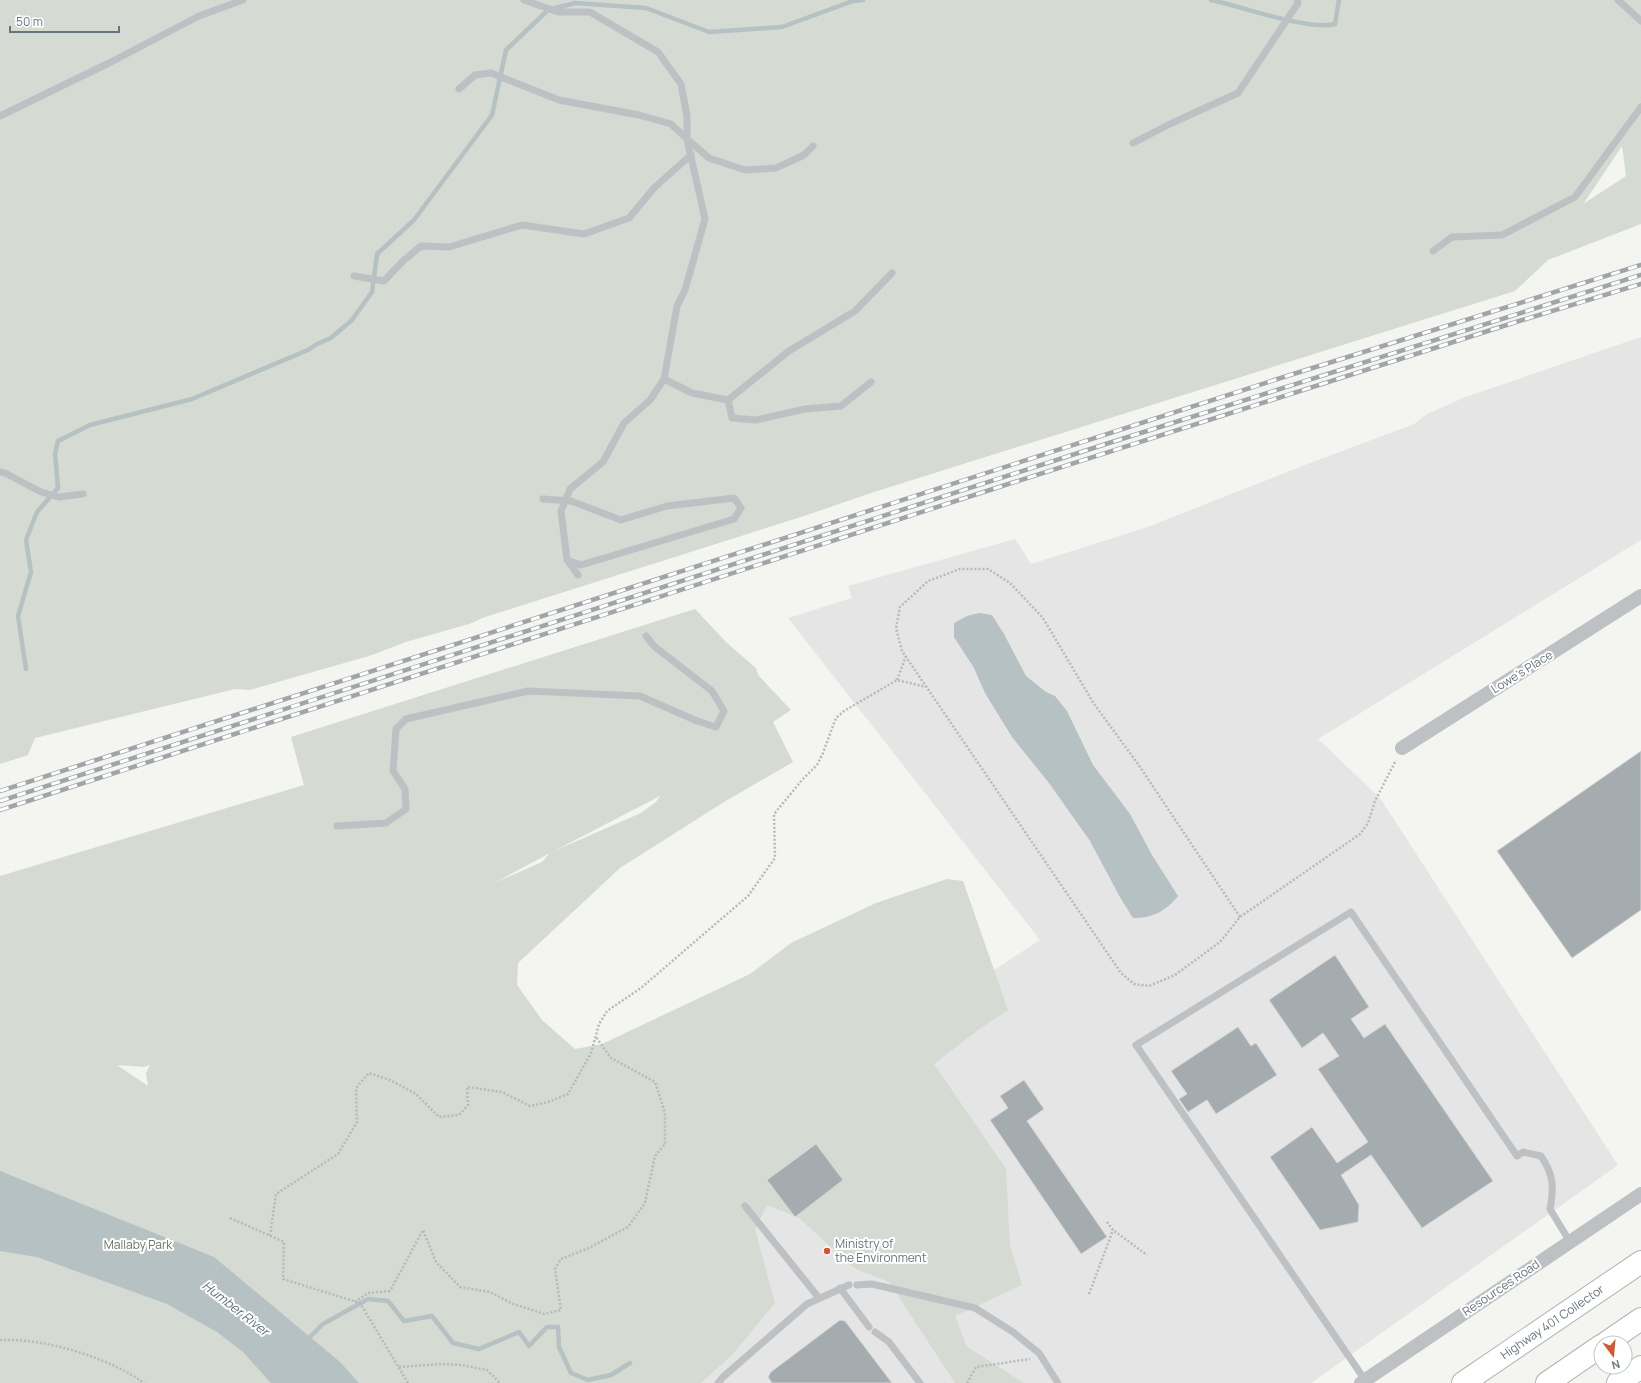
<svg xmlns="http://www.w3.org/2000/svg" width="1641" height="1383" viewBox="0 0 1641 1383" font-family="Manrope,sans-serif">
  <style>
    .built { fill: #e4e5e4 }
    .green { fill: #d5dad2; fill-rule: evenodd }
    .water { fill: #b6c1c4 }
    .lines { fill: none; stroke-linecap: round; stroke-linejoin: round }
    .stream { stroke: #b6c1c4; stroke-width: 4.5 }
    .building { fill: #a4acb0; stroke: #d5d5d3 }
    .highway-casing { stroke: #b0b4b6; stroke-width: 24 }
    .path { stroke: #b7babc; stroke-width: 2.5; stroke-dasharray: 2 2; stroke-linecap: butt }
    .lane { stroke: #bdc1c4; stroke-width: 7 }
    .street { stroke: #bdc1c4; stroke-width: 14 }
    .highway { stroke: #fff; stroke-width: 22 }
    .rail-casing { stroke: #9fa5a9; stroke-width: 4.5 }
    .rail { stroke: #fff; stroke-width: 3; stroke-dasharray: 9; stroke-linecap: butt }
    .poi-dot { fill: #d6542e; stroke: #fff; stroke-width: 1.5 }
    .labels { text-anchor: middle; stroke-width: 4; stroke-linejoin: round; paint-order: stroke }
    .street-label { font-size: 12px; fill: #65747f; stroke: #fff }
    .poi-label { font-size: 12px; fill: #65747f; stroke: #fff; text-anchor: start }
    .park-label { font-size: 12px; fill: #677763; stroke: #fff }
    .water-label { font-size: 13px; font-style: italic; fill: #60757d; stroke: #fff }
  </style>
  <rect width="100%" height="100%" fill="#f4f4f0"/>
  <path class="built" d="M1641 337V540L1318 739 1380 798 1618 1165 1311 1383H514L466 1315 1040 940 788 618 852 598 848 586 1015 539 1031 564 1145 528 1310 463 1414 424 1427 414 1463 398Z"/>
  <g class="green">
    <path d="M0 0H1641V224L1548 260 1515 291 874 492 807 515 482 618 472 623 406 642 369 656 250 690 235 689 35 738 28 755 0 764ZM1622 146 1626 176 1583 204 1586 200Z"/>
    <path d="M695 609 727 643 756 668 758 675 791 710 773 722 793 762 724 802 620 868 518 963 517 985 542 1020 575 1049 602 1044 750 974 791 943 876 903 947 879 963 881 1008 1010 978 1030 934 1064 1006 1169 1010 1246 1022 1285 955 1316 967 1347 1024 1383H955L889 1282 854 1268 799 1218 767 1205 755 1229 775 1303 733 1354 701 1383H0V876L304 785 291 737ZM660 796 656 802 641 813 554 851ZM550 853 542 862 494 883ZM117 1065 144 1067 150 1065 146 1073 148 1086Z"/>
  </g>
  <g class="water">
    <path d="M979 613 992 615 1004 634 1026 676 1046 692 1055 696 1067 711 1093 765 1130 814 1152 855 1178 896C1166 911 1153 918 1133 918L1121 899 1090 841 1049 783 1012 737 985 693 974 668 954 637V623L967 616Z"/>
    <path d="M0 1171 214 1257 340 1362 359 1383H271L243 1352 217 1332 167 1304 37 1257 0 1251Z"/>
  </g>
  <g class="lines">
    <g class="stream">
      <path d="M1211 0C1241 6 1308 31 1335 24L1339 0"/>
      <path d="M26 669 18 616 31 572 26 540 37 512 58 488 55 454 58 441 90 425 192 399 308 350 317 344 331 338 352 320 372 292 377 254 414 220 492 115 506 50 548 10 575 3 646 8 709 32 782 27 853 1 863 0"/>
      <path d="M307 1340 323 1324 368 1299 388 1301 404 1321 432 1316 453 1343 479 1349 519 1332 529 1346 547 1327H558L559 1347 571 1373 588 1380 611 1375 630 1363"/>
    </g>
  </g>
  <g class="building">
    <path d="M1641 751V910L1572 958 1497 851Z"/>
    <path d="M1335 955 1369 1007 1351 1019 1364 1038 1385 1024 1493 1181 1422 1228 1371 1155 1341 1175 1359 1205 1358 1222 1320 1230 1270 1157 1312 1127 1337 1163 1368 1142 1318 1069 1339 1056 1323 1033 1302 1048 1269 1000Z"/>
    <path d="M1238 1027 1251 1046 1256 1043 1277 1075 1216 1114 1207 1100 1188 1112 1179 1099 1187 1094 1171 1071Z"/>
    <path d="M1024 1080 1044 1109 1027 1121 1107 1237 1081 1254 990 1120 1008 1108 1000 1096Z"/>
    <path d="M816 1144 843 1180 795 1217 767 1180Z"/>
    <path d="M840 1320 845 1321 892 1383H772L768 1377 771 1372Z"/>
  </g>
  <g class="lines">
    <g class="highway-casing">
      <g id="highway">
        <path d="M1606 1343 1641 1319"/>
        <path id="s1" d="M1463 1383 1641 1262"/>
        <path d="M1547 1383 1601 1346"/>
        <path d="M1618 1383 1641 1367"/>
      </g>
    </g>
    <g class="path">
      <path d="M897 680 906 656"/>
      <path d="M1240 917 1138 764 1094 704 1043 618 1010 583 988 569H960L928 581 900 607 896 628 902 651 1121 973 1134 984 1149 986 1175 975 1220 942 1240 917 1360 834 1368 823 1375 801 1396 760"/>
      <path d="M230 1218 284 1242 283 1279 360 1303 408 1383"/>
      <path d="M1107 1222 1113 1230 1147 1255"/>
      <path d="M270 1236 276 1194 338 1154 357 1122 356 1088 369 1073 390 1080 416 1094 439 1117 459 1115 468 1105 467 1087 502 1092 530 1106 548 1102 568 1094 591 1053 599 1024 607 1011 641 988 748 896 775 858 774 814 802 780 817 765 823 753 836 718 844 711 897 680 926 687"/>
      <path d="M1089 1294 1113 1230"/>
      <path d="M355 1302 368 1293 390 1291 423 1230 436 1262 460 1287 490 1292 511 1303 544 1314 561 1310 555 1269 561 1259 589 1248 628 1227 645 1203 655 1156 665 1144V1113L655 1082 611 1058 596 1037"/>
      <path d="M0 1340C44 1338 108 1357 144 1383"/>
      <path d="M399 1367 442 1364 462 1365 487 1370 500 1383"/>
      <path d="M967 1383 976 1367 1030 1359"/>
    </g>
    <g class="lane">
      <path d="M524 0 558 12H590L658 52 681 84 687 116V139L709 158 745 170 776 168 804 155 813 146"/>
      <path d="M1618 0 1641 21"/>
      <path d="M459 89 475 75 491 73 559 100 639 115 671 124 687 139 705 219 685 290 677 306 664 379 650 400 624 423 603 462 570 489 561 511 567 560 581 565 734 519 741 508 734 498 667 506 621 520 571 501 543 499"/>
      <path d="M0 116 111 62 199 16 243 0"/>
      <path d="M1133 143 1172 123 1238 93 1298 3 1297 0"/>
      <path d="M1433 251 1452 237 1502 235 1575 197 1641 107"/>
      <path d="M354 276 384 281 403 261 421 246 449 247 522 225 584 234 629 218 655 187 691 155"/>
      <path d="M664 379 692 393 728 400 732 418 756 420 805 409 841 406 871 382"/>
      <path d="M728 400 789 351 855 311 892 273"/>
      <path d="M0 472 5 473 41 492 59 497 83 494"/>
      <path d="M568 561 578 575"/>
      <path d="M337 826 386 823 406 809 405 789 393 771 396 729 406 719 528 691 640 696 697 721 716 727 724 711 712 691 655 647 646 636"/>
      <path d="M745 1206 819 1298"/>
      <path d="M857 1285 872 1284 975 1308 1013 1332 1039 1353 1058 1383"/>
      <path d="M840 1288 869 1327"/>
      <path d="M875 1332 889 1342 920 1383"/>
      <path d="M1365 1380 1136 1045 1351 912 1517 1156 1523 1152 1541 1156C1554 1175 1554 1188 1550 1209L1570 1242"/>
      <path d="M718 1383 723 1377 807 1304 849 1285"/>
    </g>
    <g class="street">
      <path d="M1402 748 1641 596"/>
      <path d="M1361 1383 1641 1194"/>
    </g>
    <use href="#highway" class="highway"/>
    <g class="rail-casing">
      <g id="rail">
        <path d="M0 791 1287 376 1641 265"/>
        <path d="M0 801 1109 443 1641 275"/>
        <path d="M0 810 996 488 1516 322 1641 284"/>
      </g>
    </g>
    <use href="#rail" class="rail"/>
  </g>
  <circle class="poi-dot" cx="827" cy="1251" r="4"/>
  <g class="labels">
    <g class="street-label">
      <text transform="translate(1522 672) rotate(-32)" y="4">Lowe's Place</text>
      <text transform="translate(1501 1288) rotate(-34)" y="4">Resources Road</text>
      <text dy="4" stroke="none"><textPath href="#s1" startOffset="108">Highway 401 Collector</textPath></text>
    </g>
    <g class="poi-label">
      <text x="835" y="1248">Ministry of<tspan x="835" dy="14">the Environment</tspan></text>
    </g>
    <g class="park-label">
      <text x="138" y="1249">Mallaby Park</text>
    </g>
    <g class="water-label">
      <text transform="translate(236 1308) rotate(38)" y="5">Humber River</text>
    </g>
  </g>
  <g transform="translate(1613 1355) rotate(164)"><circle r="19" fill="#ffffff" stroke="#c1c7cc"/>
  <path d="M0-3L7 15L0 10L-7 15Z" fill="#d6542e"/>
  <text y="-6" font-size="11" font-weight="bold" text-anchor="middle" fill="#65747f">N</text>
  </g>
  <path d="M10 26v6h109v-6" fill="none" stroke="#65747f" stroke-width="2"/>
  <text x="16" y="26" font-size="12" fill="#65747f" stroke="#ffffff" stroke-width="3" paint-order="stroke">50 m</text>
</svg>
